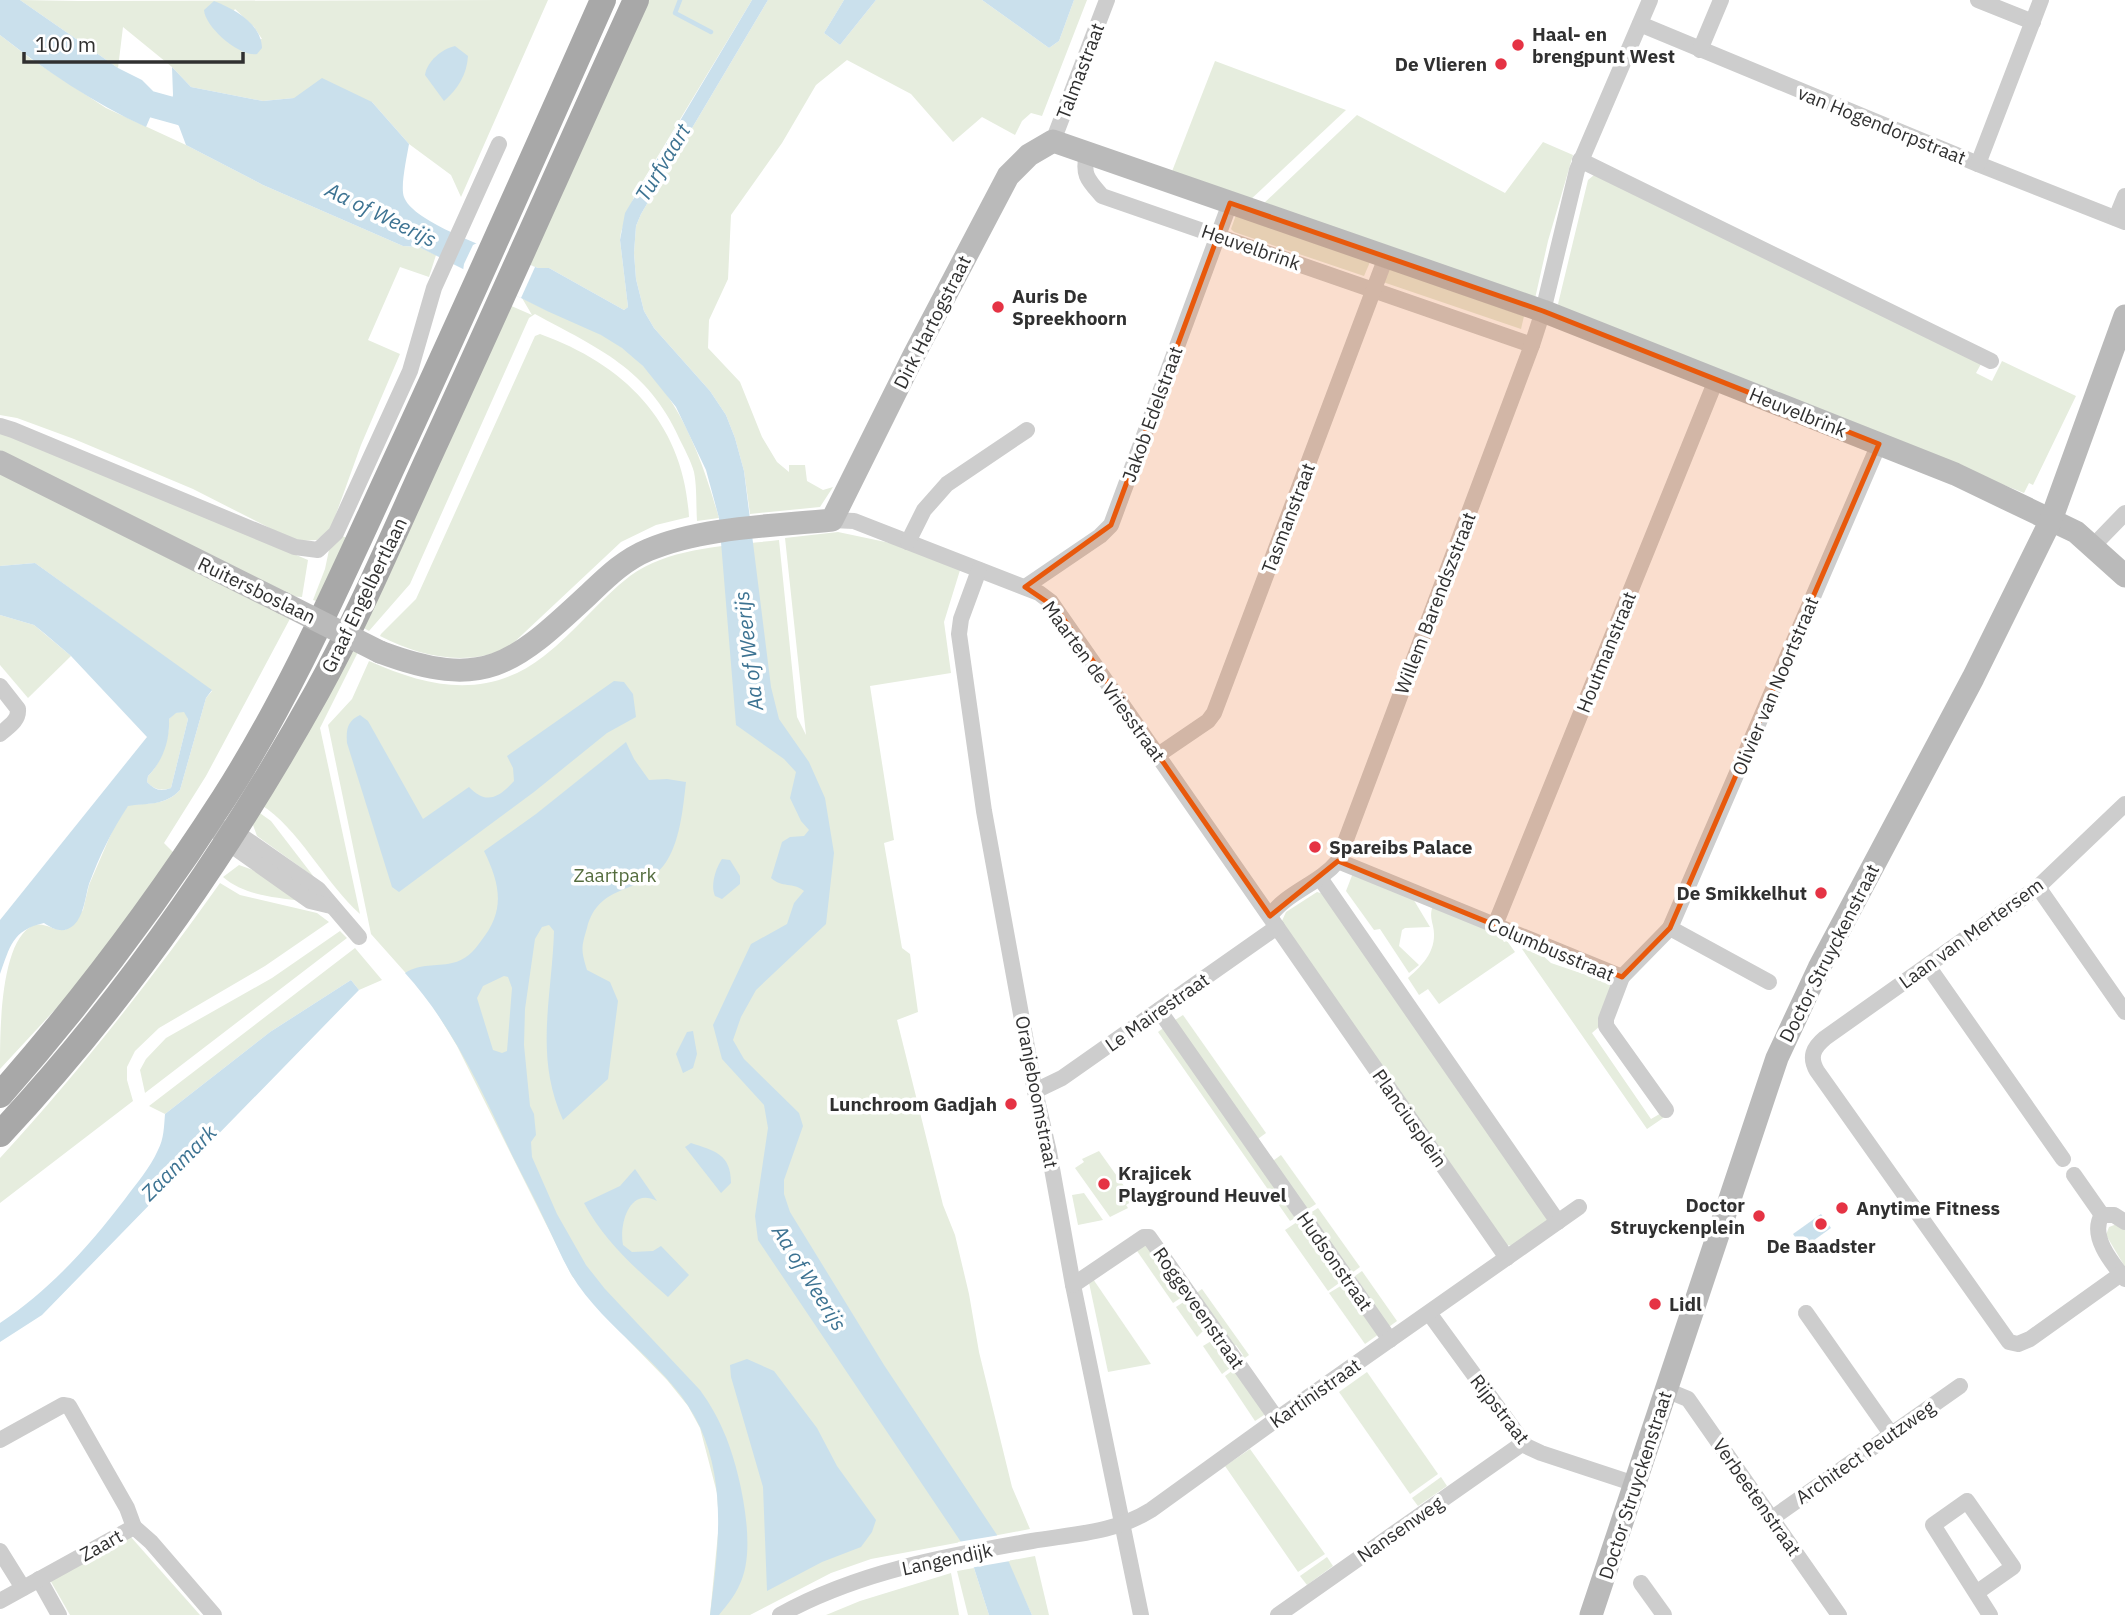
<svg xmlns="http://www.w3.org/2000/svg" width="2125" height="1615" viewBox="0 0 2125 1615" font-family="'IBM Plex Sans',sans-serif">
  <style>
    .green { fill: #e6edde; fill-rule: evenodd }
    .water { fill: #cae0ec; fill-rule: evenodd }
    .pier { fill: #fff }
    .lines { fill: none; stroke-linecap: round; stroke-linejoin: round }
    .stream { stroke: #cae0ec; stroke-width: 4.5 }
    .river { stroke: #cae0ec; stroke-width: 26 }
    .street { stroke: #cdcdcd; stroke-width: 16 }
    .secondary { stroke: #bababa; stroke-width: 23 }
    .primary { stroke: #a8a8a8; stroke-width: 26 }
    .secondary-bridge { stroke: #bababa; stroke-width: 23 }
    .marked { fill: #e8590c; fill-opacity: 0.2; stroke: #e8590c; stroke-width: 5; stroke-linejoin: round }
    .poi-dot { fill: #e53344; stroke: #fff; stroke-width: 2.5 }
    .labels { text-anchor: middle; stroke-width: 7; stroke-linejoin: round; paint-order: stroke }
    .poi-label { font-size: 19px; font-weight: bold; fill: #303030; stroke: #fff; text-anchor: start }
    .street-label { font-size: 19px; fill: #303030; stroke: #fff }
    .park-label { font-size: 19px; fill: #546c3d; stroke: #fff }
    .water-label { font-size: 21px; font-style: italic; fill: #3d7392; stroke: #fff }
  </style>
  <rect width="100%" height="100%" fill="#fff"/>
  <g class="green">
    <path d="M20 0 79 1 548 0 461 197 451 175 409 144 372 102 294 98 263 101 191 87 172 67 123 27 118 68ZM235 9 254 27 262 39 229 43 220 33Z"/>
    <path d="M645 0H752L635 194 621 232 620 240 628 307 624 310 549 268H538L525 263Z"/>
    <path d="M768 0H844L824 33 840 45 876 0H982L1049 48 1059 41 1074 0H1087L1042 116 1031 113 1022 121 1015 135 982 117 953 142 911 94 847 60 816 85 782 143 731 215 728 279 709 320 708 348 740 382 762 437 777 462 789 472V465H805L807 481 823 490 833 487 820 507 750 514 744 471 735 438 726 415 710 391 654 328 644 311 636 279 634 253 636 226 641 214Z"/>
    <path d="M0 35 31 59 106 108 186 145 263 185 403 246 419 247 436 255 429 277 400 267 368 340 400 354 361 445 331 528 317 540 295 541 193 489 74 439 17 418 0 415Z"/>
    <path d="M1215 61 1346 110 1248 202 1171 174Z"/>
    <path d="M1357 115 1505 193 1543 142 1573 155 1548 241 1534 303 1261 206Z"/>
    <path d="M1594 175 1981 364 1976 373 1992 381 2002 361 2076 396 2033 485 2029 483 2024 493 1561 309 1558 304 1588 180Z"/>
    <path d="M1236 215 1370 262 1364 276 1234 232 1231 229Z"/>
    <path d="M1385 267 1524 316 1521 329 1380 281Z"/>
    <path d="M522 298C548 311 575 321 600 334 670 370 699 447 719 518L697 521C696 506 697 487 694 472 691 461 684 448 679 438 647 368 599 349 535 314L529 318 410 584 369 631 362 627 507 304 532 315Z"/>
    <path d="M540 334C626 365 684 424 689 517L656 525 621 542 507 649C463 666 421 657 380 636L381 634 416 599 535 336Z"/>
    <path d="M0 432 30 442 308 560 302 597 286 596 0 454Z"/>
    <path d="M0 471 292 615 206 776 164 843 175 854 89 973 0 1069C0 1031 0 939 34 925 46 922 53 931 65 930L83 910 89 885 114 827 128 805C148 803 165 806 180 790L206 698 212 691 35 563 0 566Z"/>
    <path d="M838 532 895 544 961 567 944 622 951 673 870 686 894 840 884 843 902 948 910 954 918 1012 897 1020 943 1205 955 1235 969 1294 979 1352 1012 1487 1030 1529 871 1559 831 1573 750 1615H710L719 1523 717 1493 700 1428 688 1406 667 1380 629 1341 572 1276 457 1046 428 998 371 934 328 725 352 699 369 661C429 688 488 700 544 656 575 632 599 600 630 576 671 546 730 546 779 540L797 717 806 735 785 538Z"/>
    <path d="M340 535 349 539 316 601 313 600 325 569 329 550Z"/>
    <path d="M0 615 34 625 71 656 28 698 0 665Z"/>
    <path d="M351 648 358 652 320 728 360 914C326 884 297 826 261 805Z"/>
    <path d="M185 711 188 719 171 788C160 791 155 790 147 782L148 776C161 764 170 737 169 719L175 713Z"/>
    <path d="M257 811 271 821 314 877 257 836 253 825Z"/>
    <path d="M239 865 253 870 302 901C275 897 245 896 223 877Z"/>
    <path d="M1353 873 1412 897 1430 927 1405 928 1402 930 1399 946 1419 965 1409 973 1380 929 1374 930 1346 891Z"/>
    <path d="M220 883 240 895 317 913 329 922 265 966 159 1028 135 1051 127 1067V1080L133 1101 0 1203V1158C80 1071 152 979 220 883Z"/>
    <path d="M1317 892 1324 894 1548 1217 1547 1222 1514 1246 1506 1245 1281 923 1286 912Z"/>
    <path d="M1433 905 1499 934 1504 942 1507 941 1515 952 1439 1004 1428 989 1419 995 1408 978C1424 964 1438 949 1433 926 1431 917 1430 914 1433 905Z"/>
    <path d="M340 931 347 938 145 1093 140 1070 146 1059 166 1038 272 978Z"/>
    <path d="M1529 943 1551 963 1598 979 1601 972 1611 977 1613 983 1601 1025 1592 1033 1651 1119 1663 1112 1666 1116 1647 1129 1522 949Z"/>
    <path d="M355 948 382 980 359 990 351 980 270 1032 165 1114 149 1106Z"/>
    <path d="M1183 1015 1266 1133 1255 1141 1172 1022Z"/>
    <path d="M1166 1026 1295 1218 1290 1221 1158 1032Z"/>
    <path d="M1099 1151 1134 1200 1126 1205 1128 1208 1110 1217 1075 1168 1084 1162 1082 1159Z"/>
    <path d="M1281 1155 1316 1204 1305 1211 1270 1163Z"/>
    <path d="M1084 1193 1103 1220 1078 1225 1072 1195Z"/>
    <path d="M1318 1208 1360 1267 1349 1275 1307 1215Z"/>
    <path d="M1300 1220C1309 1235 1328 1275 1342 1281L1328 1291 1285 1230Z"/>
    <path d="M2117 1224 2125 1228V1267L2106 1235 2109 1227Z"/>
    <path d="M1146 1244 1185 1295 1173 1303 1135 1248Z"/>
    <path d="M1362 1271 1397 1321 1386 1329 1359 1290 1362 1287 1355 1276Z"/>
    <path d="M1091 1276 1151 1364 1108 1372 1088 1278Z"/>
    <path d="M1344 1284 1379 1334 1365 1344 1329 1293Z"/>
    <path d="M1202 1289 1249 1355 1242 1360 1240 1358 1243 1355 1236 1345 1232 1347 1195 1294Z"/>
    <path d="M1185 1301 1207 1327 1197 1337 1176 1307Z"/>
    <path d="M1213 1340 1234 1365 1222 1374 1203 1346Z"/>
    <path d="M1236 1368 1267 1413 1255 1421 1225 1376Z"/>
    <path d="M1367 1372 1438 1474 1410 1494 1339 1392Z"/>
    <path d="M1250 1449 1325 1554 1298 1572 1225 1466Z"/>
    <path d="M1441 1477 1447 1486 1418 1506 1412 1498Z"/>
    <path d="M130 1536 200 1615H70L50 1580Z"/>
    <path d="M1035 1556 1049 1615H1032L1007 1561Z"/>
    <path d="M1327 1557 1333 1566 1307 1585 1300 1576Z"/>
    <path d="M974 1568 989 1615H968L957 1571Z"/>
    <path d="M951 1573 959 1615H826L860 1601Z"/>
  </g>
  <g class="water">
    <path d="M0 0H20L118 68 142 80 153 91 155 106 146 127C93 103 46 71 0 35Z"/>
    <path d="M752 0H768L641 214 636 226 634 253 636 279 644 311 654 328 710 391 726 415 735 438 744 471 771 687 779 719 809 762 825 798 834 853 826 924 756 990 741 1017 733 1040 744 1059 799 1113 803 1126 784 1180V1194L790 1212 884 1365 997 1535 1032 1615H989L974 1568 961 1542 758 1240 755 1216 768 1128 764 1105 722 1059 713 1025 751 944 787 924 794 903 804 891C793 882 782 888 771 878L782 842 790 837 804 836 809 830 801 821 790 798 796 772 784 759 736 725 719 518 706 470 676 407 643 366 622 348 601 335 547 311 419 247 403 246 263 185 186 145 171 105 173 95 172 67 191 87 263 101 294 98 322 78 372 102 409 144C407 156 400 187 404 197 413 223 498 251 525 263L538 268H549L624 310 628 307 620 240 625 213Z"/>
    <path d="M844 0H876L840 45 824 33Z"/>
    <path d="M982 0H1074L1059 41 1049 48Z"/>
    <path d="M214 1C234 9 261 23 262 48L257 54C239 57 205 27 204 10Z"/>
    <path d="M455 46 468 56C467 74 458 89 444 101L425 75C427 61 442 49 455 46Z"/>
    <path d="M35 563 212 690 206 698 180 790C165 806 147 803 128 806 112 830 99 857 89 884 85 898 84 915 74 925 64 934 54 930 44 923 12 930 10 947 0 974V920L147 737 71 656 44 633 34 625 0 615V566ZM184 712 188 719 171 788C160 792 155 790 147 782L148 776C163 761 170 740 169 719L176 713Z"/>
    <path d="M614 681 624 682 633 694 636 717 607 733 534 792 399 892 392 887 347 743C346 730 347 721 360 715L368 721 423 819 469 787C486 805 499 798 514 781L513 768 507 756Z"/>
    <path d="M626 742 634 759 649 780 667 779 686 782C683 808 680 844 664 865 640 895 599 882 587 928 581 948 581 950 587 970L610 982 618 1001 608 1079 563 1120C534 1056 552 998 554 931L549 925 542 927 535 939 525 1009 524 1045 530 1106 534 1114 536 1135 531 1142 532 1157 557 1214 586 1265 605 1289 700 1390C711 1405 719 1420 726 1437 740 1472 756 1543 742 1579 737 1593 728 1604 719 1615H710C718 1552 727 1487 700 1427 672 1366 605 1331 571 1274 561 1257 554 1239 545 1221 535 1199 523 1177 512 1155 482 1091 453 1026 405 973 421 963 435 967 452 963 466 960 473 952 481 941 506 910 500 884 484 851L536 814ZM504 976 508 977 512 988 507 1051 502 1053 493 1050 477 998 483 986Z"/>
    <path d="M722 859 730 860 740 876V884L722 899 715 896C710 885 716 868 722 859Z"/>
    <path d="M351 980 359 990 42 1315 0 1342V1323C50 1290 89 1246 125 1199 136 1184 150 1168 158 1150 164 1139 164 1126 165 1114L270 1032Z"/>
    <path d="M693 1031 697 1054 693 1068 683 1073 676 1054 687 1032Z"/>
    <path d="M691 1143C715 1151 731 1154 731 1183L721 1193 685 1147Z"/>
    <path d="M635 1169 657 1201C629 1186 619 1225 623 1245L632 1252 653 1251 661 1246 689 1275 668 1297C637 1270 603 1240 584 1203L620 1186Z"/>
    <path d="M1821 1214 1831 1228 1803 1248 1793 1234Z"/>
    <path d="M747 1359 774 1371 817 1428 837 1466 876 1520 872 1532 861 1547 822 1562 767 1591 763 1487 731 1377 730 1365Z"/>
  </g>
  <g class="pier">
    <path d="M479 242 535 267 521 298 463 271 464 264 473 245Z"/>
    <path d="M1000 1535 1010 1561 970 1568 958 1542Z"/>
  </g>
  <g class="lines">
    <path class="stream" d="M680 0 675 13 711 32"/>
    <path class="river" d="M122 91 136 100 183 113 205 125"/>
    <g class="street">
      <path d="M1978 0 2033 22"/>
      <path d="M1640 24 1978 164 2125 222"/>
      <path d="M1700 50 1721 0"/>
      <path d="M1053 141 1107 0"/>
      <path d="M1087 154C1082 175 1088 180 1102 196L1532 345"/>
      <path d="M1580 160 1991 361"/>
      <path d="M1978 164 2041 0"/>
      <path d="M2116 218 2125 196"/>
      <path d="M0 426 13 430 295 547 318 550 336 533 410 371 434 288 499 144"/>
      <path d="M832 520 854 521 1039 593 1051 602 1507 1258"/>
      <path d="M908 542 924 510 947 484 1027 430"/>
      <path d="M2093 546 2125 513"/>
      <path d="M979 570 961 619 959 634 984 811 1035 1091 1049 1152 1073 1285 1141 1615"/>
      <path d="M1025 587 1100 536 1111 525 1230 203"/>
      <path d="M0 686 18 709C19 721 8 727 0 734"/>
      <path d="M1158 755 1208 721 1214 713 1386 257"/>
      <path d="M225 829 233 830 318 889 359 937"/>
      <path d="M221 838 310 901 331 906"/>
      <path d="M1338 861 1622 977 1606 1019V1026L1666 1110"/>
      <path d="M1320 878 1558 1222"/>
      <path d="M2038 887 2125 1012"/>
      <path d="M1270 916C1287 892 1319 884 1338 861L1532 345 1543 311 1577 170 1650 0"/>
      <path d="M1495 925 1716 380"/>
      <path d="M1670 928 1879 444"/>
      <path d="M1928 966 2063 1159"/>
      <path d="M1622 977 1670 928 1769 982"/>
      <path d="M1159 1010 1390 1340"/>
      <path d="M1035 1091 1062 1078 1277 927"/>
      <path d="M2074 1175 2102 1215"/>
      <path d="M2102 1215C2089 1236 2112 1263 2125 1279"/>
      <path d="M2102 1215H2114L2125 1222"/>
      <path d="M2121 1274 2030 1339 2018 1344 2009 1342 1817 1071C1809 1057 1813 1048 1825 1038L2038 887 2125 804"/>
      <path d="M1073 1285 1144 1237H1149L1277 1419"/>
      <path d="M1429 1313 1526 1446 1541 1453 1635 1484"/>
      <path d="M1806 1313 1891 1434"/>
      <path d="M1666 1390 1688 1399 1839 1615"/>
      <path d="M0 1440 63 1405 69 1406 127 1508 134 1527"/>
      <path d="M1771 1519 1960 1386"/>
      <path d="M0 1551 23 1588"/>
      <path d="M39 1579 59 1615"/>
      <path d="M1641 1583 1664 1615"/>
      <path d="M1976 1593 2013 1567 1967 1501 1933 1525 1990 1615"/>
      <path d="M0 1601 134 1527 151 1542 214 1615"/>
      <path d="M780 1615C857 1572 946 1556 1032 1541 1073 1534 1114 1533 1151 1510L1277 1419 1579 1207"/>
      <path d="M1278 1615 1523 1443"/>
    </g>
    <g class="secondary">
      <path d="M0 462 283 603"/>
      <path d="M380 652C484 691 513 665 588 595 607 577 624 560 648 550 702 527 773 526 832 520L914 355 1008 176 1029 155 1053 141 1543 311 1955 474 2076 532 2125 576"/>
      <path d="M1591 1615 1777 1058 1819 968 1973 678 2051 520 2125 316"/>
    </g>
    <g class="primary">
      <path d="M0 1095C82 1002 157 902 224 798 290 695 339 582 390 472 463 315 533 158 603 0"/>
      <path d="M0 1134C124 1002 229 850 317 692 358 618 392 538 427 461 498 308 566 153 636 0"/>
    </g>
    <path class="secondary-bridge" d="M283 603 380 652"/>
  </g>
  <path class="marked" d="M1230 203 1543 311 1879 444 1670 928 1622 977 1338 861 1270 916 1056 608 1025 587 1111 525Z"/>
  <g class="poi-dot">
    <circle cx="1518" cy="45" r="7"/>
    <circle cx="1501" cy="64" r="7"/>
    <circle cx="998" cy="307" r="7"/>
    <circle cx="1315" cy="847" r="7"/>
    <circle cx="1821" cy="893" r="7"/>
    <circle cx="1011" cy="1104" r="7"/>
    <circle cx="1104" cy="1184" r="7"/>
    <circle cx="1842" cy="1208" r="7"/>
    <circle cx="1759" cy="1216" r="7"/>
    <circle cx="1821" cy="1224" r="7"/>
    <circle cx="1655" cy="1304" r="7"/>
  </g>
  <g class="labels">
    <g class="poi-label">
      <text x="1532" y="41">Haal- en<tspan x="1532" dy="22">brengpunt West</tspan></text>
      <text x="1487" y="71" text-anchor="end">De Vlieren</text>
      <text x="1012" y="303">Auris De<tspan x="1012" dy="22">Spreekhoorn</tspan></text>
      <text x="1329" y="854">Spareibs Palace</text>
      <text x="1807" y="900" text-anchor="end">De Smikkelhut</text>
      <text x="997" y="1111" text-anchor="end">Lunchroom Gadjah</text>
      <text x="1118" y="1180">Krajicek<tspan x="1118" dy="22">Playground Heuvel</tspan></text>
      <text x="1745" y="1212" text-anchor="end">Doctor<tspan x="1745" dy="22">Struyckenplein</tspan></text>
      <text x="1856" y="1215">Anytime Fitness</text>
      <text x="1821" y="1253" text-anchor="middle">De Baadster</text>
      <text x="1669" y="1311">Lidl</text>
    </g>
    <g class="street-label">
      <text transform="translate(1080 71) rotate(-69)" y="7">Talmastraat</text>
      <text transform="translate(1882 125) rotate(22)" y="7">van Hogendorpstraat</text>
      <text transform="translate(1251 247) rotate(19)" y="7">Heuvelbrink</text>
      <text transform="translate(932 322) rotate(-63)" y="7">Dirk Hartogstraat</text>
      <text transform="translate(1798 412) rotate(22)" y="7">Heuvelbrink</text>
      <text transform="translate(1152 414) rotate(-70)" y="7">Jakob Edelstraat</text>
      <text transform="translate(1288 518) rotate(-69)" y="7">Tasmanstraat</text>
      <text transform="translate(257 590) rotate(26)" y="7">Ruitersboslaan</text>
      <text transform="translate(364 595) rotate(-64)" y="7">Graaf Engelbertlaan</text>
      <text transform="translate(1435 603) rotate(-69)" y="7">Willem Barendszstraat</text>
      <text transform="translate(1606 652) rotate(-68)" y="7">Houtmanstraat</text>
      <text transform="translate(1104 681) rotate(54)" y="7">Maarten de Vriesstraat</text>
      <text transform="translate(1775 686) rotate(-67)" y="7">Olivier van Noortstraat</text>
      <text transform="translate(1971 933) rotate(-36)" y="7">Laan van Mertersem</text>
      <text transform="translate(1551 949) rotate(23)" y="7">Columbusstraat</text>
      <text transform="translate(1829 953) rotate(-63)" y="7">Doctor Struyckenstraat</text>
      <text transform="translate(1157 1012) rotate(-35)" y="7">Le Mairestraat</text>
      <text transform="translate(1037 1092) rotate(79)" y="7">Oranjeboomstraat</text>
      <text transform="translate(1410 1118) rotate(55)" y="7">Planciusplein</text>
      <text transform="translate(1335 1261) rotate(55)" y="7">Hudsonstraat</text>
      <text transform="translate(1199 1308) rotate(55)" y="7">Roggeveenstraat</text>
      <text transform="translate(1315 1393) rotate(-35)" y="7">Kartinistraat</text>
      <text transform="translate(1500 1409) rotate(52)" y="7">Rijpstraat</text>
      <text transform="translate(1865 1452) rotate(-35)" y="7">Architect Peutzweg</text>
      <text transform="translate(1635 1485) rotate(-72)" y="7">Doctor Struyckenstraat</text>
      <text transform="translate(1757 1497) rotate(55)" y="7">Verbeetenstraat</text>
      <text transform="translate(1400 1529) rotate(-35)" y="7">Nansenweg</text>
      <text transform="translate(101 1545) rotate(-29)" y="7">Zaart</text>
      <text transform="translate(947 1559) rotate(-12)" y="7">Langendijk</text>
    </g>
    <g class="park-label">
      <text x="615" y="882">Zaartpark</text>
    </g>
    <g class="water-label">
      <text transform="translate(663 163) rotate(-59)" y="7">Turfvaart</text>
      <text transform="translate(381 215) rotate(26)" y="7">Aa of Weerijs</text>
      <text transform="translate(749 651) rotate(-97)" y="7">Aa of Weerijs</text>
      <text transform="translate(179 1163) rotate(-45)" y="7">Zaanmark</text>
      <text transform="translate(809 1278) rotate(58)" y="7">Aa of Weerijs</text>
    </g>
  </g>
  <path d="M24 52v10h219v-10" fill="none" stroke="#303030" stroke-width="3.5"/>
  <text x="35" y="52" font-size="21" fill="#303030" stroke="#ffffff" stroke-width="5" paint-order="stroke">100 m</text>
</svg>
